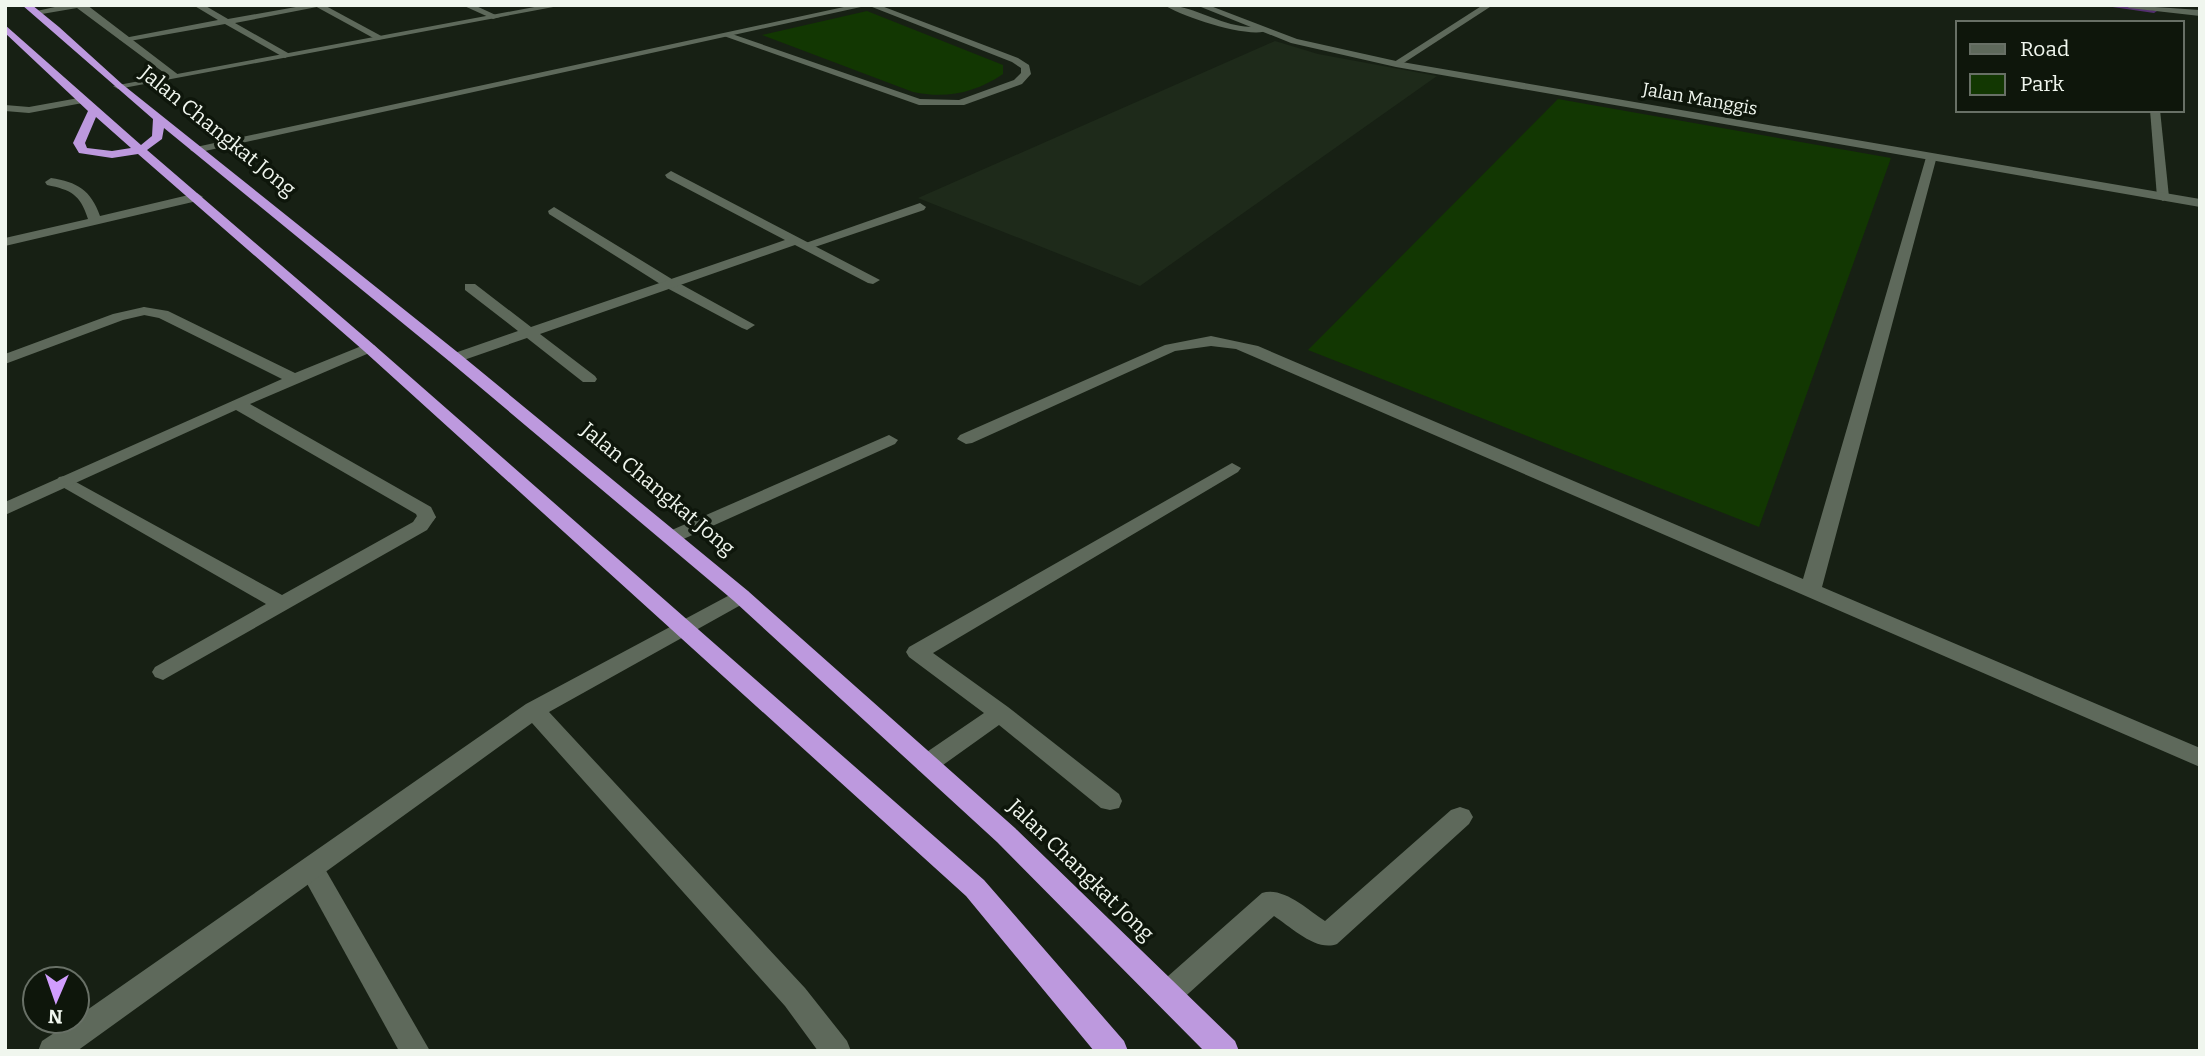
<svg xmlns="http://www.w3.org/2000/svg" width="2205" height="1056" viewBox="0 0 2205 1056" font-family="Bitter,serif">
  <style>
    .built { fill: #1e2a1a }
    .green { fill: #123702 }
    .lines { fill: none; stroke-linecap: round; stroke-linejoin: round }
    .stream { fill: #543070; fill-rule: evenodd }
    .service { fill: #5e695b; fill-rule: evenodd }
    .minor { fill: #5e695b; fill-rule: evenodd }
    .tertiary { fill: #5e695b; fill-rule: evenodd }
    .trunk { fill: #bd99de; fill-rule: evenodd }
    .labels { text-anchor: middle; stroke-width: 7; stroke-linejoin: round; paint-order: stroke }
    .far-street-label { font-size: 18px; fill: #f0f6ee; stroke: #0e160b }
    .street-label { font-size: 21px; fill: #f0f6ee; stroke: #0e160b }
  </style>
  <rect width="100%" height="100%" fill="#172014"/>
  <path class="built" d="M1275 41 1318 54 1437 76 1140 286 918 198Z"/>
  <g class="green">
    <path d="M867 11 1003 65V74C975 93 946 99 913 92L762 35Z"/>
    <path d="M1558 99 1891 158 1759 527 1308 350Z"/>
  </g>
  <g class="lines">
    <path class="stream" d="M2099 5H2118L2157 11 2154 13Z"/>
    <g class="service">
      <path d="M193 5H204L228 19 307 5 322 6 235 23 288 53 290 55 285 58 225 24 124 42 119 39 218 20Z"/>
      <path d="M462 5H474L500 17 493 19Z"/>
      <path d="M867 5H879L1018 58 1029 65 1031 74 1022 84 964 105H919L721 35 729 33 920 99 959 100 1014 80 1021 73V68L1012 62Z"/>
      <path d="M84 97 89 100 88 102 29 113 5 111V105L29 107Z"/>
      <path d="M51 178C77 182 91 190 100 216L197 193 203 197 197 201 5 246V238L88 219C80 194 71 190 47 185L45 182Z"/>
      <path d="M920 203 926 207 924 210 812 248 807 249 800 245Z"/>
      <path d="M554 207 675 281 755 325 747 330 742 328 665 287 549 214 548 211Z"/>
      <path d="M144 307 151 311 149 314 123 320 5 364V354L113 314Z"/>
      <path d="M889 435 898 440 895 444 679 541 672 543 662 537 665 533Z"/>
      <path d="M1232 463 1241 468 1238 472 933 653 1008 707 1119 794 1122 801 1119 808 1110 810 1101 808 999 725 936 770 927 773 918 770 915 764 918 758 984 713 909 657 906 652 909 647Z"/>
      <path d="M65 476 282 595 413 522 419 513 426 511 436 517 427 530 163 680 155 677 152 672 155 667 266 604 59 485 56 481 59 477Z"/>
      <path d="M1460 807 1469 810 1473 817 1469 824 1337 944C1316 952 1291 927 1274 916L1178 1003 1168 1007 1158 1003 1154 994 1158 985 1262 893C1283 886 1308 910 1325 921L1451 810Z"/>
      <path d="M312 858 321 862 430 1051H399L299 869 303 862Z"/>
    </g>
    <g class="minor">
      <path d="M64 5H87L180 76 171 78 77 8 36 15 32 12Z"/>
      <path d="M313 5H324L385 38 377 40Z"/>
      <path d="M853 5H870L196 153 190 150 196 147Z"/>
      <path d="M1164 5C1191 5 1214 22 1241 26 1251 28 1260 25 1269 30 1251 40 1181 16 1164 5Z"/>
      <path d="M1483 5H1493L1399 66 1391 64Z"/>
      <path d="M2125 5 2200 10V16L2129 8Z"/>
      <path d="M2150 110H2160L2169 197 2163 201 2157 197Z"/>
      <path d="M1927 154 1937 156 1822 587 2200 748V767L1236 349 1211 346 1175 351 972 443 966 444 957 439 960 435 1165 345 1211 336 1258 346 1803 579Z"/>
      <path d="M671 171 880 280 873 284 868 283 795 245 540 334 595 376 597 379 595 382H583L527 338 461 361H449L447 358 449 355 518 331 465 290V284H475L531 327 785 240 667 178 665 175Z"/>
      <path d="M144 307 168 311 295 373 364 345H374L377 348 374 351 250 404 431 507 436 517 433 521H419L416 514 236 410 5 515V502L282 379 159 318 139 314 137 311Z"/>
      <path d="M741 589 748 591 751 596 748 601 549 712 805 988 847 1041 851 1051H818L785 1006 532 723 77 1051H38L42 1041 72 1021H77V1017L526 704Z"/>
    </g>
    <g class="tertiary">
      <path d="M545 5H564L118 89 113 86Z"/>
      <path d="M1196 5H1208L1297 39 1396 61 2200 199V207L1396 67 1291 43Z"/>
    </g>
    <path class="trunk" d="M22 5H32L59 27 122 84 461 355 748 591 1015 828 1235 1041 1239 1051H1204L997 842 734 601 449 361 164 128 162 139 147 150 374 345 984 880 1124 1041 1128 1051H1094L966 896 364 351 138 154 112 158 79 153 73 143 88 111 5 33V25L141 145 152 136 153 119ZM96 117 131 148 112 151 87 148 85 143Z"/>
  </g>
  <g class="labels">
    <g class="far-street-label">
      <text transform="translate(1700 99) rotate(10)" y="6">Jalan Manggis</text>
    </g>
    <g class="street-label">
      <text transform="translate(218 131) rotate(39)" y="7">Jalan Changkat Jong</text>
      <text transform="translate(658 489) rotate(40)" y="7">Jalan Changkat Jong</text>
      <text transform="translate(1081 870) rotate(44)" y="7">Jalan Changkat Jong</text>
    </g>
  </g>
  <rect width="2205" height="1056" fill="none" stroke="#f0f6ee" stroke-width="14"/>
  <rect x="1956" y="21" width="228" height="91" fill="#0e160b" stroke="#687066" stroke-width="2"/>
  <rect x="1970" y="44" width="35" height="10" fill="#5e695b" stroke="#687066" stroke-width="2"/>
  <text x="2020" y="56" font-size="21" fill="#f0f6ee">Road</text>
  <rect x="1970" y="74" width="35" height="21" fill="#123702" stroke="#687066" stroke-width="2"/>
  <text x="2020" y="91" font-size="21" fill="#f0f6ee">Park</text>
  <g transform="translate(56 1000) rotate(182)"><circle r="33" fill="#0e160b" stroke="#687066" stroke-width="2"/>
  <path d="M0-5L12 26L0 18L-12 26Z" fill="#d19dfe"/>
  <text y="-10" font-size="19" font-weight="bold" text-anchor="middle" fill="#f0f6ee">N</text>
  </g>
</svg>
